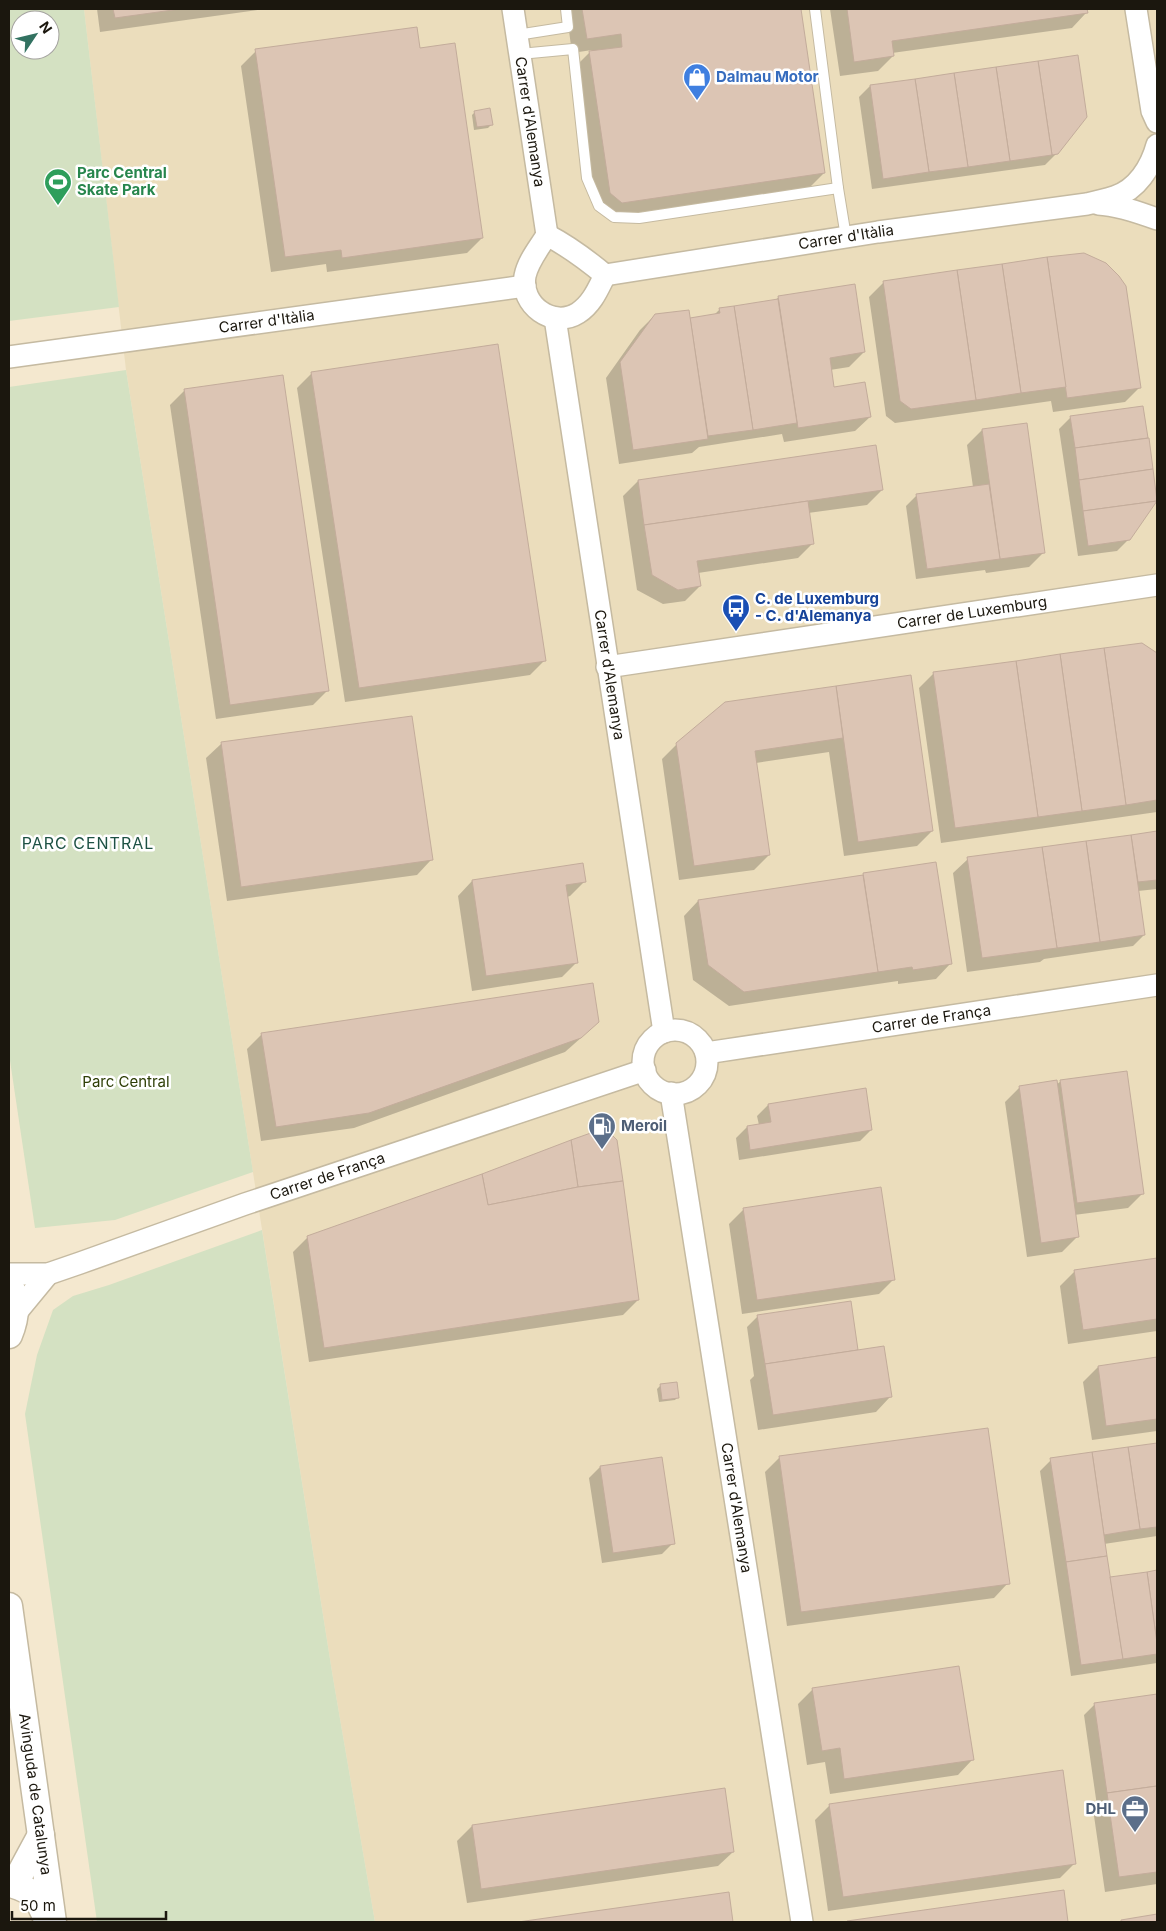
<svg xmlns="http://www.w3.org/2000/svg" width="1166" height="1931" viewBox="0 0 1166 1931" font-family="Inter,sans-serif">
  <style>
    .built { fill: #ebddbc }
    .green { fill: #d4e1c2; fill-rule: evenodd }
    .shadow { fill: #0003 }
    .building { fill: #dcc5b4; stroke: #c3ac9b }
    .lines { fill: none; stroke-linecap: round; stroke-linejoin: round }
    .service-casing { stroke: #c5baa1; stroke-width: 12 }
    .minor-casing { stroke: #c5baa1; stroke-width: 24 }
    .tertiary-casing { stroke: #c5baa1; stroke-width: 29 }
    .service { stroke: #fff; stroke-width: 10 }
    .minor { stroke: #fff; stroke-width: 21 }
    .tertiary { stroke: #fff; stroke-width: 26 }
    .labels { text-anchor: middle; stroke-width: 5; stroke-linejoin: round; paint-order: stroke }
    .shop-label { font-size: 15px; font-weight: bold; fill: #366cbe; stroke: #fff; text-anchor: start }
    .street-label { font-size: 15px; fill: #1b170e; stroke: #fff }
    .leisure-label { font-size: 15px; font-weight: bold; fill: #27864d; stroke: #fff; text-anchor: start }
    .transit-label { font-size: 15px; font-weight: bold; fill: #164399; stroke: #fff; text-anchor: start }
    .park-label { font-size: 15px; fill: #2e3e06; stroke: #fff }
    .service-label { font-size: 15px; font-weight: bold; fill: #4e5e75; stroke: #fff; text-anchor: start }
    .neighbourhood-label { font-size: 16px; letter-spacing: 1px; fill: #1d5144; stroke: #fff }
  </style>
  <rect width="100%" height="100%" fill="#f4e8cf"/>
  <path class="built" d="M84 9H1157V1922H375L333 1678 126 370Z"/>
  <g class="green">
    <path d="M9 9H84L119 307 9 321ZM20 20H50V50H20Z"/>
    <path d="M126 370 253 1172 115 1220 35 1228 9 1054V387Z"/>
    <path d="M262 1230 333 1678 375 1922H97L25 1414 37 1355 53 1310 73 1296 109 1285Z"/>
  </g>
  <g class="shadow">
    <path d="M97 9H265L100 32Z"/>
    <path d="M566 9H799L824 173 809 188 607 217 595 208 575 67 592 50 572 53Z"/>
    <path d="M830 9H1086V13L1072 28 892 53 893 56 878 71 840 76Z"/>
    <path d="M419 49 482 238 467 253 327 272 326 264 271 272 241 66 256 51Z"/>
    <path d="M870 86 1057 153 1045 165 872 189 859 97Z"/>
    <path d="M475 112 492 124 488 128 474 130 472 115Z"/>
    <path d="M884 282 1140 387 1125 402 1053 412 1051 401 895 423 886 416 869 297Z"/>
    <path d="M779 297 864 352 849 367 830 370 833 388 870 417 855 431 784 442 782 434 699 447 692 453 619 464 606 378 640 330 655 315 689 319 713 316 720 309 774 301Z"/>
    <path d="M312 373 545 660 530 675 345 702 297 388Z"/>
    <path d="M185 390 328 690 313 705 216 719 170 405Z"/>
    <path d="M1142 407 1156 500 1129 539 1117 551 1078 556 1059 429 1071 417Z"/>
    <path d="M982 430 1044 552 1029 567 986 573 985 570 916 579 906 506 917 495 973 487 967 445Z"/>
    <path d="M638 481 882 490 867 505 808 513 813 543 798 558 698 573 700 586 685 601 663 604 637 590 623 496Z"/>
    <path d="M1142 645 1157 655V812L941 843 919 688 934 673Z"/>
    <path d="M910 677 932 831 917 846 844 856 829 752 756 763 769 855 754 870 679 880 662 759 677 744 725 703Z"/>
    <path d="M411 717 431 860 417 875 227 901 206 758 221 744Z"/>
    <path d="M1157 832V889L1138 891 1144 935 1133 946 1044 959 1040 962 967 972 953 873 968 859Z"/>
    <path d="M935 864 950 964 936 979 898 984V981L729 1006 693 980 684 916 698 901Z"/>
    <path d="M472 881 584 882 570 896 567 897 577 962 562 977 472 991 458 896Z"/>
    <path d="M262 1034 582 1037 565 1052 354 1128 261 1141 247 1049Z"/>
    <path d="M1061 1081 1143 1193 1128 1208 1074 1215 1077 1237 1062 1252 1027 1257 1005 1102 1020 1087 1056 1085Z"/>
    <path d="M768 1105 871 1130 860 1141 739 1160 736 1138 747 1127 759 1125 757 1116Z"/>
    <path d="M744 1209 894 1279 879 1294 742 1314 729 1224Z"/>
    <path d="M308 1237 638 1300 623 1315 309 1362 293 1252Z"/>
    <path d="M1157 1259V1331L1068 1344 1060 1286 1075 1271Z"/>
    <path d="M758 1316 857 1349 890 1397 876 1412 758 1430 750 1380 754 1376 747 1327Z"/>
    <path d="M1157 1358V1431L1092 1440 1083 1382 1098 1367Z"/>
    <path d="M661 1385 678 1397 675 1400 659 1402 657 1389Z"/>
    <path d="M1157 1444V1536L1104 1544 1109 1579 1157 1572V1663L1071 1676 1040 1471 1051 1460Z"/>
    <path d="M780 1457 1008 1583 994 1598 787 1626 765 1472Z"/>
    <path d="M600 1467 673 1543 662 1554 602 1563 589 1478Z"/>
    <path d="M813 1689 972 1760 958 1775 830 1794 825 1762 807 1765 798 1704Z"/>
    <path d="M1157 1695V1884L1105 1892 1093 1809 1097 1806 1084 1715 1095 1704Z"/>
    <path d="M723 1789 733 1852 718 1866 467 1903 457 1841 472 1826Z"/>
    <path d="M830 1805 1075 1863 1060 1878 828 1911 815 1820Z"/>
    <path d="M1063 1892 1067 1922H847Z"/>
    <path d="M728 1894 732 1922H527Z"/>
  </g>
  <g class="building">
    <path d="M113 9H180L115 18Z"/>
    <path d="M582 9H801L825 173 622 203 610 193 589 51 622 47 621 34 587 39Z"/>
    <path d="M847 9H1087L1088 13 892 41 894 56 854 62Z"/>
    <path d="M417 27 420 48 455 43 483 238 342 258 341 250 285 257 255 49Z"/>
    <path d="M1078 55 1087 117 1058 154 1052 155 1038 61Z"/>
    <path d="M1038 61 1052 155 1010 161 996 67Z"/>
    <path d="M996 67 1010 161 968 167 954 73Z"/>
    <path d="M954 73 968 167 929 172 915 79Z"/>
    <path d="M915 79 929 172 883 179 870 85Z"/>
    <path d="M490 108 493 125 477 127 474 111Z"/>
    <path d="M1084 253 1106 263 1119 276 1126 286 1141 388 1067 398 1047 257Z"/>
    <path d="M1047 257 1066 387 1021 393 1002 264Z"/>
    <path d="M1002 264 1021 393 976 400 957 270Z"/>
    <path d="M957 270 976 400 911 409 900 401 883 281Z"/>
    <path d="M855 284 865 352 830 358 834 387 865 382 871 417 798 428 778 296Z"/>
    <path d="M778 299 797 423 753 430 734 306Z"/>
    <path d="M734 306 753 430 708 436 690 318 720 313 719 308Z"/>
    <path d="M689 310 708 439 633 450 620 362 655 314Z"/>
    <path d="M498 344 546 661 359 688 311 372Z"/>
    <path d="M283 375 329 691 230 705 184 389Z"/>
    <path d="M1143 406 1148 438 1075 448 1070 416Z"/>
    <path d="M1027 423 1045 553 1000 559 982 429Z"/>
    <path d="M1149 438 1153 469 1079 480 1075 448Z"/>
    <path d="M876 445 883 490 644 525 638 480Z"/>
    <path d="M1153 469 1157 501 1083 511 1079 480Z"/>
    <path d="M989 484 1000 559 927 569 916 494Z"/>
    <path d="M808 501 814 544 697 561 701 586 678 590 652 575 644 525Z"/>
    <path d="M1157 501 1130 540 1088 546 1083 511Z"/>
    <path d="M1142 643 1157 653V800L1126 805 1104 648Z"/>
    <path d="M1104 648 1126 805 1082 811 1060 654Z"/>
    <path d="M1060 654 1082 811 1038 817 1016 661Z"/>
    <path d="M1016 661 1038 817 955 828 933 672Z"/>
    <path d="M911 675 933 831 858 842 836 686Z"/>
    <path d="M836 686 843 738 755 751 770 855 694 866 676 743 725 702Z"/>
    <path d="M412 716 433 860 241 887 221 742Z"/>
    <path d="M1157 831V880L1138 882 1131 835Z"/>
    <path d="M1131 835 1145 935 1100 942 1086 841Z"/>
    <path d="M1086 841 1100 942 1057 948 1042 847Z"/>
    <path d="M1042 847 1057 948 982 958 967 857Z"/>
    <path d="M936 862 952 964 913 970 912 967 878 972 863 873Z"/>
    <path d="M583 863 586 882 566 885 578 963 486 976 472 880Z"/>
    <path d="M863 875 878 972 744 992 708 965 698 900Z"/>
    <path d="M593 983 599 1022 581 1038 369 1113 276 1127 261 1033Z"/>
    <path d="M1127 1071 1144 1194 1077 1203 1060 1080Z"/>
    <path d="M1057 1080 1079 1237 1041 1243 1019 1086Z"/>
    <path d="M866 1088 872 1130 750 1150 747 1126 771 1122 768 1104Z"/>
    <path d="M602 1129 611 1134 617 1140 623 1181 578 1187 571 1140Z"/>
    <path d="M571 1140 578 1187 488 1205 482 1174Z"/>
    <path d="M482 1174 488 1205 578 1187 623 1181 639 1300 324 1348 307 1236Z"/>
    <path d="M881 1187 895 1280 757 1300 743 1208Z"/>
    <path d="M1157 1258V1319L1083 1330 1074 1270Z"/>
    <path d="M851 1301 858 1350 765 1364 757 1315Z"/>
    <path d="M884 1346 892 1397 773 1415 765 1364Z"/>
    <path d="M1157 1357V1419L1106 1426 1098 1366Z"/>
    <path d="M677 1382 679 1398 662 1400 660 1384Z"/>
    <path d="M988 1428 1010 1584 801 1612 779 1456Z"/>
    <path d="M1157 1443V1527L1140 1529 1128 1447Z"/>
    <path d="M1128 1447 1140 1529 1104 1535 1092 1452Z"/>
    <path d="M1092 1452 1107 1556 1066 1562 1050 1458Z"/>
    <path d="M662 1457 675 1544 613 1553 600 1466Z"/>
    <path d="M1107 1556 1123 1659 1081 1665 1066 1562Z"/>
    <path d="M1157 1570V1643L1147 1572Z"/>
    <path d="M1147 1572 1157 1643V1654L1123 1659 1110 1577Z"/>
    <path d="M959 1666 974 1760 844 1779 840 1748 822 1751 812 1688Z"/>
    <path d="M1157 1694V1786L1107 1793 1094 1703Z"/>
    <path d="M1063 1770 1076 1864 843 1897 829 1804Z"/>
    <path d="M1157 1786V1872L1119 1877 1107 1793Z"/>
    <path d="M725 1788 734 1852 481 1889 472 1825Z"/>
    <path d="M1064 1890 1068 1922H847V1921Z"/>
    <path d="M729 1892 733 1922H518Z"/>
    <path d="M1157 1914V1922H1121V1920Z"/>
  </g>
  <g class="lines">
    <g class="service-casing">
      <g id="service">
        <path d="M517 35 568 27 566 9"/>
        <path d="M520 54 573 49 587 178 599 206 614 217 639 218 838 188 815 9"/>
        <path d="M838 188 846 237"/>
      </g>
    </g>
    <g class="minor-casing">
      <g id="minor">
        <path id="s1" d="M513 9 547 235"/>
        <path d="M1136 9 1152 111 1157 122"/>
        <path d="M1098 204C1118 205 1138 212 1157 219"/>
        <path d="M547 235C539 248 528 261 525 276 520 305 553 329 578 313 592 304 598 289 605 275"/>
        <path d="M547 235C568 246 587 260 605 275"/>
        <path id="s2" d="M605 275 878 232 1087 204C1096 202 1105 200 1114 197 1137 190 1151 167 1157 145"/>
        <path id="s3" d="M555 318 664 1032"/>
        <path id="s4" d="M9 357 525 286"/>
        <path id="s5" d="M607 667 1157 585"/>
        <circle cx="675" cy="1062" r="32"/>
        <path id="s6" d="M706 1053 1157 985"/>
        <path id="s7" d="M671 1093 802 1922"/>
        <path id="s8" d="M9 1274H48L80 1263 245 1204 645 1070"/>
        <path d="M15 1314 48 1274"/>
      </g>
    </g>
    <g class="tertiary-casing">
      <g id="tertiary">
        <path d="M9 1284C18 1300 16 1318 9 1335"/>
        <path id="s9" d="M9 1606 53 1922"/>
        <path d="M41 1835 14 1885C37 1892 39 1901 48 1922"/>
      </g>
    </g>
    <use href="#service" class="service"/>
    <use href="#minor" class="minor"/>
    <use href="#tertiary" class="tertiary"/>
  </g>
  <defs>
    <g id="shop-pin" transform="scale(1.4375)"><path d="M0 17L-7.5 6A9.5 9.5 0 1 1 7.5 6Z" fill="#3f7fe0" stroke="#fff"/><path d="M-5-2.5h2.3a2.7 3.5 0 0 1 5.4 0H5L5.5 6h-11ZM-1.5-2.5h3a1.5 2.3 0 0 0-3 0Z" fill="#fff"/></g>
    <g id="stadium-pin" transform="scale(1.4375)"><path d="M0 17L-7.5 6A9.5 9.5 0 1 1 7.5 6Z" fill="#2e9e5b" stroke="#fff"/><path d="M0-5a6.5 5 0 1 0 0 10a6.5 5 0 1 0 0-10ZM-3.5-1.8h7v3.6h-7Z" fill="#fff"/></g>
    <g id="bus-pin" transform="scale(1.4375)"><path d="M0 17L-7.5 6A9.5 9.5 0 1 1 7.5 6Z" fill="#1a4fb4" stroke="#fff"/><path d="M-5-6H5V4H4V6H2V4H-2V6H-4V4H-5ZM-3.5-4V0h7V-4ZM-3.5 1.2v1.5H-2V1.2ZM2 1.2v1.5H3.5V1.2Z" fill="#fff"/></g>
    <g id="fuel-pin" transform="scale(1.4375)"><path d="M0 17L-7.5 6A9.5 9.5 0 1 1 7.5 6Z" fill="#5c6f8a" stroke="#fff"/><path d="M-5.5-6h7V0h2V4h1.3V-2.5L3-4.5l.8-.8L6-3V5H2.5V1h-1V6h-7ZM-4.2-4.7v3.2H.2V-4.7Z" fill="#fff"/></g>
    <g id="office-pin" transform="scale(1.4375)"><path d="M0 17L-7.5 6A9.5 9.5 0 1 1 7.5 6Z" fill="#5c6f8a" stroke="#fff"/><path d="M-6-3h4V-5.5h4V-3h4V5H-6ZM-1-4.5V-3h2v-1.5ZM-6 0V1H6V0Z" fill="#fff"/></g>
  </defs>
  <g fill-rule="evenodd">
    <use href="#shop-pin" x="697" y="77"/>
    <use href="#stadium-pin" x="58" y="182"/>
    <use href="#bus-pin" x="736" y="608"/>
    <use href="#fuel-pin" x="602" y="1126"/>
    <use href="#office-pin" x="1135" y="1809"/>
  </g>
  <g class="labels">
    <g class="shop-label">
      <text x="716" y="82">Dalmau Motor</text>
    </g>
    <g class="street-label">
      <text dy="5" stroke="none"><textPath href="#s1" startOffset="114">Carrer d'Alemanya</textPath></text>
      <text dy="5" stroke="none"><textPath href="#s2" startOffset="244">Carrer d'Itàlia</textPath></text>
      <text dy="5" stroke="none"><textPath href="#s4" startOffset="260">Carrer d'Itàlia</textPath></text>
      <text dy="5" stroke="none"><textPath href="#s5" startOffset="369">Carrer de Luxemburg</textPath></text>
      <text dy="5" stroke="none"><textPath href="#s3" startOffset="361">Carrer d'Alemanya</textPath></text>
      <text dy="5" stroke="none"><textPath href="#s6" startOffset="228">Carrer de França</textPath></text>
      <text dy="5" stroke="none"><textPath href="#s8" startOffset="335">Carrer de França</textPath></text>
      <text dy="5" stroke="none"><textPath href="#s7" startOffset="420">Carrer d'Alemanya</textPath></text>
      <text dy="5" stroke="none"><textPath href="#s9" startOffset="190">Avinguda de Catalunya</textPath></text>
    </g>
    <g class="leisure-label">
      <text x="77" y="178">Parc Central<tspan x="77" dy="17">Skate Park</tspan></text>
    </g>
    <g class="transit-label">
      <text x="755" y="604">C. de Luxemburg<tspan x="755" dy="17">- C. d'Alemanya</tspan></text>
    </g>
    <g class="park-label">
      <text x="126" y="1087">Parc Central</text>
    </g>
    <g class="service-label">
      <text x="621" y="1131">Meroil</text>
      <text x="1116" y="1814" text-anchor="end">DHL</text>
    </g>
    <g class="neighbourhood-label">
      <text x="88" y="849">PARC CENTRAL</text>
    </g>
  </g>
  <rect width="1166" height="1931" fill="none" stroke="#1b170e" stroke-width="20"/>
  <g transform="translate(35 35) rotate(55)"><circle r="24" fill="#ffffff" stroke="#a4a29f"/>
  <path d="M0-4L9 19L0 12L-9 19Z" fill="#327261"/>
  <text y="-8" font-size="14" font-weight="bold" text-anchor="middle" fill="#1b170e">N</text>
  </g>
  <path d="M12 1911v8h154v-8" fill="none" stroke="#1b170e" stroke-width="2.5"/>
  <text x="20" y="1911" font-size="15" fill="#1b170e" stroke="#ffffff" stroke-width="4" paint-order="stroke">50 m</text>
</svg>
